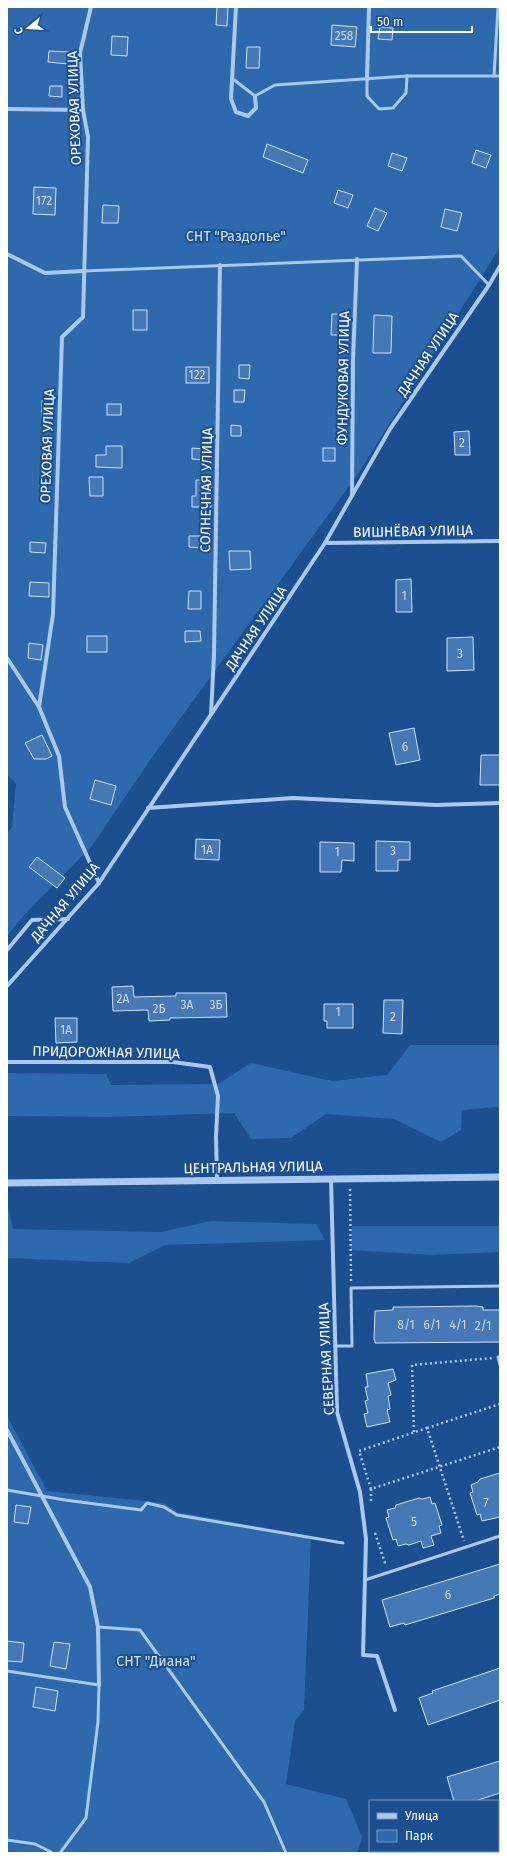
<svg xmlns="http://www.w3.org/2000/svg" width="507" height="1860" viewBox="0 0 507 1860" font-family="'Fira Sans',sans-serif">
  <style>
    .green { fill: #2e69ad }
    .building { fill: #4478b7; stroke: #cfe3fa }
    .lines { fill: none; stroke-linecap: round; stroke-linejoin: round }
    .path { stroke: #a9c9ee; stroke-width: 2.5; stroke-dasharray: 2 3; stroke-linecap: butt }
    .service { stroke: #a9c9ee; stroke-width: 3 }
    .minor { stroke: #a9c9ee; stroke-width: 4 }
    .tertiary { stroke: #a9c9ee; stroke-width: 7 }
    .labels { text-anchor: middle; stroke-width: 4; stroke-linejoin: round; paint-order: stroke }
    .number-label { font-size: 12px; fill: #d0dded }
    .street-label { font-size: 14px; fill: #fff; stroke: #1b4f8f }
    .park-label { font-size: 14px; fill: #cfe3fa; stroke: #1b4f8f }
  </style>
  <rect width="100%" height="100%" fill="#1b4f8f"/>
  <g class="green">
    <path d="M7 7H500V247L358 474 153 756 91 847 25 914 7 936V834L12 827 16 784 7 774Z"/>
    <path d="M410 1045H500V1109L497 1107 462 1110 461 1130 441 1142 394 1119 326 1114 291 1138 251 1139 234 1113 109 1117 7 1116V1073L106 1074 111 1085 218 1084 251 1063 332 1081 387 1075Z"/>
    <path d="M7 1203 13 1229 161 1232 211 1221 316 1224 325 1240 165 1245 129 1263 7 1258Z"/>
    <path d="M352 1226H500V1252L432 1255 351 1250Z"/>
    <path d="M7 1416 47 1491 164 1503 177 1512 311 1536 304 1710 295 1721 286 1784 346 1799 362 1837 357 1853H7Z"/>
  </g>
  <g class="building">
    <path d="M217 7H228L227 26 216 25Z"/>
    <path d="M332 25 357 27 355 47 331 45Z"/>
    <path d="M380 27 393 28 392 40 378 39Z"/>
    <path d="M112 36 128 37 127 56 111 55Z"/>
    <path d="M247 47H260L259 68H246Z"/>
    <path d="M49 51 69 52 68 64 48 62Z"/>
    <path d="M50 86H62V97L49 96Z"/>
    <path d="M267 144 308 160 303 173 263 157Z"/>
    <path d="M476 150 491 155 486 168 472 163Z"/>
    <path d="M392 153 407 158 402 171 388 166Z"/>
    <path d="M34 187 56 188 55 215 33 214Z"/>
    <path d="M338 190 353 195 348 208 334 203Z"/>
    <path d="M103 205 119 206 118 223H102Z"/>
    <path d="M375 208 387 213 378 231 367 226Z"/>
    <path d="M445 209 462 213 457 231 441 227Z"/>
    <rect x="133" y="310" width="14" height="20"/>
    <path d="M332 314H347L346 335H331Z"/>
    <path d="M374 315 392 316 391 353H373Z"/>
    <path d="M239 365H250L249 379 239 378Z"/>
    <rect x="186" y="367" width="23" height="16"/>
    <path d="M234 390H245L244 402H234Z"/>
    <path d="M42 400 53 401V419H42Z"/>
    <rect x="107" y="404" width="14" height="11"/>
    <path d="M231 425 241 426V436H231Z"/>
    <path d="M469 431 470 455H455L454 432Z"/>
    <path d="M106 446H122V468L96 467V455H106Z"/>
    <path d="M192 448 206 449 205 460 192 459Z"/>
    <rect x="323" y="448" width="12" height="13"/>
    <path d="M89 477H103V496H90Z"/>
    <path d="M196 480H211V507H192V496H196Z"/>
    <path d="M189 536H203L202 548 189 547Z"/>
    <path d="M30 542 46 543 45 553 30 552Z"/>
    <path d="M229 551H250L251 569 230 570Z"/>
    <path d="M411 579 412 612H396V580Z"/>
    <path d="M30 582 49 583V597L29 596Z"/>
    <path d="M189 591H201V609H188Z"/>
    <path d="M185 631H200L201 641 185 642Z"/>
    <rect x="87" y="636" width="20" height="16"/>
    <path d="M473 637 474 670 447 671V638Z"/>
    <path d="M29 643 43 645 41 660 28 658Z"/>
    <path d="M414 728 420 760 396 765 389 733Z"/>
    <path d="M42 735 52 756 46 759H34L25 743Z"/>
    <path d="M481 755H500V785H480Z"/>
    <path d="M95 780 116 786 111 805 90 799Z"/>
    <path d="M196 839 220 840 219 860 195 859Z"/>
    <path d="M376 841 410 842V860H398V871H376Z"/>
    <path d="M320 842 354 843V861L342 860 341 872H320Z"/>
    <path d="M37 857 65 878 57 888 29 867Z"/>
    <path d="M133 986 134 997 176 996V993H226L227 1017 170 1018V1020L149 1021 148 1010 113 1011 112 987Z"/>
    <path d="M384 1000H403L402 1034 383 1033Z"/>
    <path d="M324 1004H353V1028H327V1021H324Z"/>
    <path d="M55 1018H77V1042L56 1043Z"/>
    <path d="M475 1306 483 1307V1310H500V1342L375 1343V1340H374L375 1311 393 1310V1307H401Z"/>
    <path d="M393 1369 396 1380 388 1383 391 1395 388 1396 390 1409 387 1410 390 1422 367 1427 364 1414 368 1413 365 1401 368 1400 365 1387H368L366 1374Z"/>
    <path d="M500 1473V1517L482 1521 480 1514 477 1515 470 1493 473 1492 471 1485 478 1482 480 1479Z"/>
    <path d="M430 1497 432 1504 435 1503 442 1525 439 1526 441 1533 431 1536 434 1545 423 1548 421 1541 409 1545 406 1544 398 1546 396 1539 393 1540 386 1518 389 1517 387 1510 395 1508 396 1505 419 1498 422 1499Z"/>
    <path d="M16 1505 31 1507 28 1524 14 1522Z"/>
    <path d="M500 1564V1594L494 1596V1598L405 1625 404 1623 390 1627 382 1600Z"/>
    <path d="M7 1641 24 1643 22 1662 7 1661Z"/>
    <path d="M54 1642 70 1644 66 1669 50 1666Z"/>
    <path d="M500 1668V1700L428 1725 419 1698 433 1693 432 1691Z"/>
    <path d="M36 1687 58 1691 55 1711 33 1707Z"/>
    <path d="M500 1761V1793L475 1801H454L447 1777Z"/>
  </g>
  <g class="lines">
    <g class="path">
      <path d="M350 1189 351 1282"/>
      <path d="M427 1428 500 1404"/>
      <path d="M414 1432 412 1365 492 1358"/>
      <path d="M371 1489 359 1451 427 1428 464 1541"/>
      <path d="M371 1501V1489L500 1447"/>
      <path d="M375 1533 386 1566"/>
    </g>
    <g class="service">
      <path d="M494 76 498 7"/>
      <path d="M233 79 255 96 275 85 407 76H500"/>
      <path d="M367 79V96L379 109 393 108 406 93 407 76"/>
      <path d="M84 271 461 256 489 285"/>
      <path d="M335 1346H352L351 1288 500 1286"/>
      <path d="M500 1357H498L500 1365"/>
      <path d="M7 1490 65 1500 141 1510 147 1503 164 1507 177 1515 343 1543"/>
      <path d="M365 1580 500 1536"/>
      <path d="M98 1627 140 1630 264 1802 286 1853"/>
      <path d="M7 1671 99 1685 98 1722 86 1818 60 1853"/>
      <path d="M7 1840 35 1844 53 1853"/>
    </g>
    <g class="minor">
      <path d="M91 7 80 53 83 110 88 137 83 317 62 337 53 614 39 707 59 756 65 807 99 883"/>
      <path d="M236 7 231 99 236 112 248 116 256 108 255 96"/>
      <path d="M367 79 369 7"/>
      <path d="M7 109 83 110"/>
      <path d="M7 254 45 273 84 271"/>
      <path d="M352 495 353 360 357 259"/>
      <path d="M325 543 500 541"/>
      <path d="M7 658 39 707"/>
      <path d="M211 714 214 655 220 265"/>
      <path d="M148 808 293 798 436 805 500 803"/>
      <path d="M7 950 32 920 68 919"/>
      <path d="M7 986 99 883 325 543 390 429 489 285 500 266"/>
      <path d="M7 1062H173L210 1067 218 1096 216 1136 217 1180"/>
      <path d="M331 1179 337 1412 360 1492 366 1539 363 1655 377 1656 395 1710"/>
      <path d="M7 1430 90 1587 98 1627 99 1685"/>
    </g>
    <path class="tertiary" d="M7 1183 500 1177"/>
  </g>
  <g class="labels">
    <g class="number-label">
      <text x="344" y="40">258</text>
      <text x="44" y="205">172</text>
      <text x="197" y="379">122</text>
      <text x="462" y="447">2</text>
      <text x="404" y="600">1</text>
      <text x="460" y="658">3</text>
      <text x="405" y="751">6</text>
      <text x="207" y="854">1А</text>
      <text x="393" y="855">3</text>
      <text x="337" y="856">1</text>
      <text x="123" y="1003">2А</text>
      <text x="187" y="1009">3А</text>
      <text x="216" y="1009">3Б</text>
      <text x="159" y="1013">2Б</text>
      <text x="338" y="1016">1</text>
      <text x="393" y="1021">2</text>
      <text x="66" y="1034">1А</text>
      <text x="406" y="1329">8/1</text>
      <text x="432" y="1329">6/1</text>
      <text x="458" y="1329">4/1</text>
      <text x="483" y="1330">2/1</text>
      <text x="486" y="1507">7</text>
      <text x="414" y="1526">5</text>
      <text x="448" y="1599">6</text>
    </g>
    <g class="street-label">
      <text transform="translate(74 108) rotate(-92)" y="5">ОРЕХОВАЯ УЛИЦА</text>
      <text transform="translate(428 354) rotate(-56)" y="5">ДАЧНАЯ УЛИЦА</text>
      <text transform="translate(343 378) rotate(-89)" y="5">ФУНДУКОВАЯ УЛИЦА</text>
      <text transform="translate(47 446) rotate(-88)" y="5">ОРЕХОВАЯ УЛИЦА</text>
      <text transform="translate(206 490) rotate(-89)" y="5">СОЛНЕЧНАЯ УЛИЦА</text>
      <text transform="translate(413 531) rotate(-1)" y="5">ВИШНЁВАЯ УЛИЦА</text>
      <text transform="translate(256 628) rotate(-56)" y="5">ДАЧНАЯ УЛИЦА</text>
      <text transform="translate(65 902) rotate(-50)" y="5">ДАЧНАЯ УЛИЦА</text>
      <text transform="translate(106 1052) rotate(1)" y="5">ПРИДОРОЖНАЯ УЛИЦА</text>
      <text transform="translate(253 1167) rotate(-1)" y="5">ЦЕНТРАЛЬНАЯ УЛИЦА</text>
      <text transform="translate(326 1359) rotate(-93)" y="5">СЕВЕРНАЯ УЛИЦА</text>
    </g>
    <g class="park-label">
      <text x="236" y="241">СНТ "Раздолье"</text>
      <text x="156" y="1666">СНТ "Диана"</text>
    </g>
  </g>
  <rect width="507" height="1860" fill="none" stroke="#ffffff" stroke-width="16"/>
  <rect x="369" y="1800" width="130" height="52" fill="#1b4f8f" stroke="#7695bc"/>
  <rect x="377" y="1813" width="20" height="6" fill="#a9c9ee" stroke="#7695bc"/>
  <text x="405" y="1820" font-size="12" fill="#ffffff">Улица</text>
  <rect x="377" y="1830" width="20" height="12" fill="#2e69ad" stroke="#7695bc"/>
  <text x="405" y="1840" font-size="12" fill="#ffffff">Парк</text>
  <g transform="translate(28 28) rotate(252)" stroke="#1b4f8f" stroke-width="3" paint-order="stroke">
  <path d="M0-3L7 15L0 10L-7 15Z" fill="#ffffff"/>
  <text y="-6" font-size="11" font-weight="bold" text-anchor="middle" fill="#ffffff">С</text>
  </g>
  <path d="M371 26v6h101v-6" fill="none" stroke="#ffffff" stroke-width="2"/>
  <text x="377" y="26" font-size="12" fill="#ffffff" stroke="#1b4f8f" stroke-width="3" paint-order="stroke">50 m</text>
</svg>
